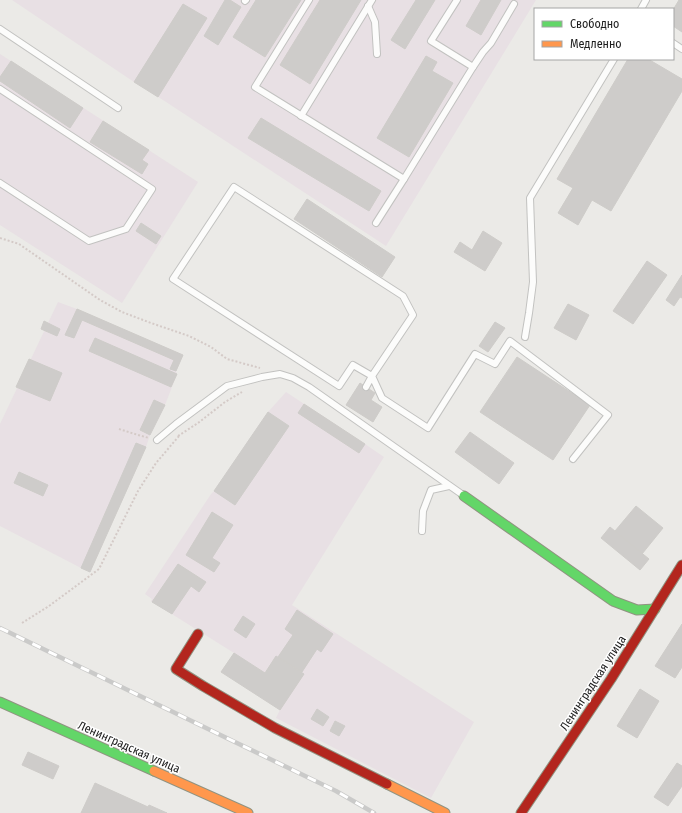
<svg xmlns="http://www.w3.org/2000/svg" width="682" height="813" viewBox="0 0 682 813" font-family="'Fira Sans Condensed',sans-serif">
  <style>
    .industrial { fill: #e8e0e4 }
    .building { fill: #ceccca; stroke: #ceccc9 }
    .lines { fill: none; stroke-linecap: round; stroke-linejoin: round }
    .lane-casing { stroke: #c2c2c0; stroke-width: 8 }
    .fast-casing { stroke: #909381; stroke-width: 11 }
    .slow-casing { stroke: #909381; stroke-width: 11 }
    .jam-casing { stroke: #909381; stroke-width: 11 }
    .path { stroke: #d4cac7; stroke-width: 2; stroke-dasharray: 2 2; stroke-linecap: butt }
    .lane { stroke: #fcfcfb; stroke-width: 6 }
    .fast { stroke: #63d668; stroke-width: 9 }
    .slow { stroke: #ff974d; stroke-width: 9 }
    .jam { stroke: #b3261e; stroke-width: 9 }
    .rail-casing { stroke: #cacac9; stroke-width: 4.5 }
    .rail { stroke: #fff; stroke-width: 3; stroke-dasharray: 9; stroke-linecap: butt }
    .labels { text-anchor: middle; stroke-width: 3; stroke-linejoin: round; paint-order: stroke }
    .street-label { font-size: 12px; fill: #1d1d1d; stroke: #fff }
  </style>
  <rect width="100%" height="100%" fill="#ebeae7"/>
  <g class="industrial">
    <path d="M12 0H536L386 246 163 100 134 82Z"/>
    <path d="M0 54 198 182 122 303 0 225Z"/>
    <path d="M58 302 77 309 183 355 176 371 177 374 165 405 150 435 146 447 90 572 81 568 0 526V424Z"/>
    <path d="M286 392 365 444 384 457 292 605 474 722 431 798 276 718 280 710 221 672 234 653 151 601 152 599 145 594 211 494 214 491 268 412Z"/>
  </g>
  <g class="building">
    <path d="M225 0H230L241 7 218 45 204 36Z"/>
    <path d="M256 0H301L265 57 233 37Z"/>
    <path d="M320 0H361L310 84 280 65Z"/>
    <path d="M416 0H435L405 49 391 40Z"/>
    <path d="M481 0H501L481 35 466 26Z"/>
    <path d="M679 0H682V32L673 26V10Z"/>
    <path d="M183 4 207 18 158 97 134 82Z"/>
    <path d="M426 56 437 62 432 71 453 83 409 157 377 138Z"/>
    <path d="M628 59H648L682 79V91L611 211 592 200 578 225 558 213 573 188 557 179Z"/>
    <path d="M11 61 83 108 70 128 0 81V77Z"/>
    <path d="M261 118 381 191 369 211 248 138Z"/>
    <path d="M103 121 149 150 142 160 148 164 142 174 90 142Z"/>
    <path d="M307 199 395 257 382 277 294 219Z"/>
    <path d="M141 223 161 236 156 244 136 231Z"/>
    <path d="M483 231 502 243 485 271 454 252 460 242 472 250Z"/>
    <path d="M647 261 667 275 633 324 613 311Z"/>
    <path d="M682 275V298L680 297 674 306 666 300Z"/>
    <path d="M568 304 589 315 576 340 554 328Z"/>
    <path d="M77 309 183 355 176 371 170 369 174 360 82 320 74 338 65 335Z"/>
    <path d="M44 321 60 329 57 336 41 329Z"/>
    <path d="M495 322 505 328 488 352 479 346Z"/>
    <path d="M95 338 177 374 171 387 89 351Z"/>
    <path d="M517 357 590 405 553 460 480 412Z"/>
    <path d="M29 359 62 373 50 401 16 387Z"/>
    <path d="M360 383 375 393 371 400 382 407 373 422 346 405Z"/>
    <path d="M154 400 165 405 150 435 140 430Z"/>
    <path d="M304 404 365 444 359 453 298 413Z"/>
    <path d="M268 412 289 426 235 505 214 491Z"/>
    <path d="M470 432 514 463 499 484 455 452Z"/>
    <path d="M136 443 146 447 90 572 81 568Z"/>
    <path d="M19 472 48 485 43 496 14 483Z"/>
    <path d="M636 506 663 528 642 554 615 531Z"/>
    <path d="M212 512 233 525 212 558 220 563 214 572 186 555Z"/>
    <path d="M610 527 649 559 640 570 601 538Z"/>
    <path d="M178 564 206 582 199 592 191 586 172 614 152 602Z"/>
    <path d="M297 610 333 634 321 652 317 649 302 672 278 657 293 635 285 629Z"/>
    <path d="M243 616 255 624 246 638 234 630Z"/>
    <path d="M682 624V667L675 678 655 666Z"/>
    <path d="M234 653 265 673 276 656 304 674 280 710 221 672Z"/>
    <path d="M640 689 659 701 637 738 617 726Z"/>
    <path d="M317 709 329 717 323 726 311 719Z"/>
    <path d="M335 721 345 726 339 736 330 731Z"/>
    <path d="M28 752 59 766 53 779 22 765Z"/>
    <path d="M677 763 682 766V786L668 806 654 797Z"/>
    <path d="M95 783 148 807 149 805 167 813H81Z"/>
  </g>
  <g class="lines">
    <g class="lane-casing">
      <g id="lane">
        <path d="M309 0 255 87 404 179 473 67 431 41 457 0"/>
        <path d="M245 1 246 0"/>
        <path d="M368 6 375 22 377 54"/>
        <path d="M641 9 646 0"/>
        <path d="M0 29 118 108"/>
        <path d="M673 43 682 49"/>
        <path d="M473 67 483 52 491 43 514 4"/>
        <path d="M0 89 152 189 126 229 89 241 0 183"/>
        <path d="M301 116 372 0"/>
        <path d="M376 223 404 179"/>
        <path d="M525 337 529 313 533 282 530 198 614 59"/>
        <path d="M366 387 372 376 413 315 403 296 234 187 173 279 339 386 353 365 372 376 382 398 428 428 475 354 495 364 510 341 608 415 573 459"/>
        <path d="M157 440 176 424 227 386 262 377 280 374 293 378 309 387 463 495"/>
        <path d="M422 531 423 511 431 490 449 486"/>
      </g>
    </g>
    <g class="fast-casing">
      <g id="fast">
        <path d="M464 496 613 601 637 610 655 609"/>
        <path d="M0 702 154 771"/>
      </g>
    </g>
    <g class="slow-casing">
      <g id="slow">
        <path d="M154 771 248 813"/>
        <path d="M387 784 445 813"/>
      </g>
    </g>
    <g class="jam-casing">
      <g id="jam">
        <path d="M198 634 176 669 203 686 275 728 387 784"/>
        <path d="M521 813 611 679 682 565"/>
      </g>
    </g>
    <g class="path">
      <path d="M0 238 19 244 100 300 122 312 151 323 189 336 211 347 227 359 260 368"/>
      <path d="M119 429 138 435 149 438"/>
      <path d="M178 436 198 423 225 402 242 392"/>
      <path d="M22 623 49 606 99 569 138 491 156 463 179 436"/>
    </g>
    <use href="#lane" class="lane"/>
    <use href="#fast" class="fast"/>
    <use href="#slow" class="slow"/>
    <use href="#jam" class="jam"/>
    <g class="rail-casing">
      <path id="rail" d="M0 628 336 791 374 813"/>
    </g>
    <use href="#rail" class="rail"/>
  </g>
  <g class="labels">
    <g class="street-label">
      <text transform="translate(593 683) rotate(-57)" y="4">Ленинградская улица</text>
      <text transform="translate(129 747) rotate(24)" y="4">Ленинградская улица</text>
    </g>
  </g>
  <rect x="534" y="8" width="140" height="52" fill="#ffffff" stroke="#a5a5a5"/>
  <rect x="542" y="21" width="20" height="6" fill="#63d668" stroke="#a5a5a5"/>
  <text x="570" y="28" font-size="12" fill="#1d1d1d">Свободно</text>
  <rect x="542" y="41" width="20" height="6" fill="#ff974d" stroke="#a5a5a5"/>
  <text x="570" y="48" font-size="12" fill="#1d1d1d">Медленно</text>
</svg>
